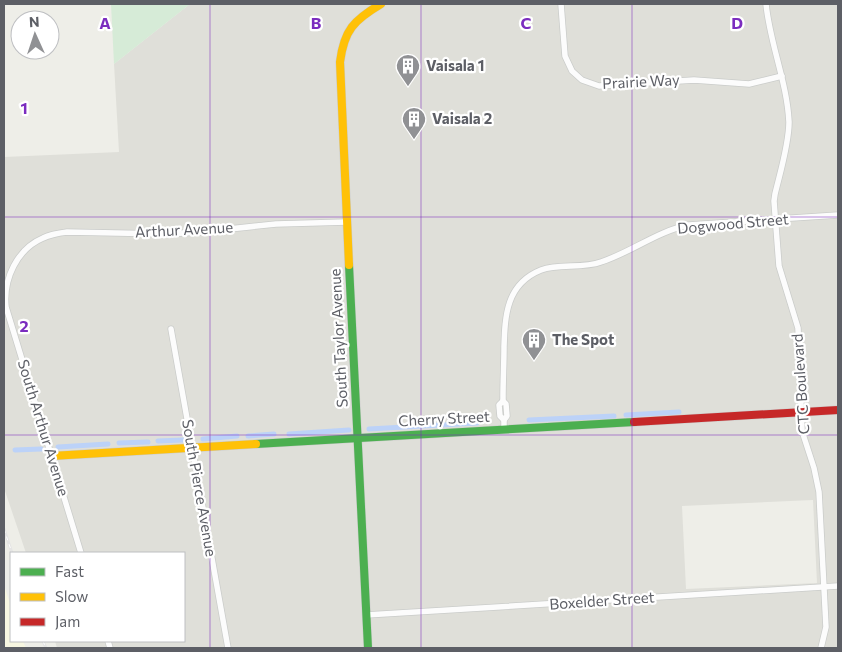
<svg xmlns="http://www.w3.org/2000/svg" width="842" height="652" viewBox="0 0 842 652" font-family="Commissioner,sans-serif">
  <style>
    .commercial { fill: #f7f6e1 }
    .industrial { fill: #dfdfd9; fill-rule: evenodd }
    .green { fill: #d6ebd7 }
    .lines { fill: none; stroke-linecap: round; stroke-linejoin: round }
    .canal { stroke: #bcd2f8; stroke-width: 5 }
    .street-casing { stroke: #caccca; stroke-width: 7 }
    .fast-casing { stroke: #cbcccb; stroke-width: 9 }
    .slow-casing { stroke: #cbcccb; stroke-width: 9 }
    .jam-casing { stroke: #cbcccb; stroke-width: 9 }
    .street { stroke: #fcfcfc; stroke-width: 5.5 }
    .fast { stroke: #4caf50; stroke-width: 8 }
    .slow { stroke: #ffc107; stroke-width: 8 }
    .jam { stroke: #c62828; stroke-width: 8 }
    .rail-casing { stroke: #e5e5e4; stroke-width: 3 }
    .rail { stroke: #fff; stroke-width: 1; stroke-dasharray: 4; stroke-linecap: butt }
    .grid { fill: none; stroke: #7b2cbf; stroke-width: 1; stroke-opacity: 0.55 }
    .labels { text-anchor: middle; stroke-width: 4.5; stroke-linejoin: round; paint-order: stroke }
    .poi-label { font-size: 15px; font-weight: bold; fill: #5d5f66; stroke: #fff; text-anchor: start }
    .street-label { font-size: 15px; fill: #5d5f66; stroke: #fff }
    .grid-label { font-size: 16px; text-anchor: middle; font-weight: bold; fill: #7b2cbf; stroke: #fff; stroke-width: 4.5; stroke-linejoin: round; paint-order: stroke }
  </style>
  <rect width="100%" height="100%" fill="#eeeee8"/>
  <path class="commercial" d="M4 585 11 606V641H23L26 648H4Z"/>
  <path class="industrial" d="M190 4H838V648H57L55 641H184V553H26L4 488V157L119 152 114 64ZM813 500 817 583 686 589 682 506Z"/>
  <path class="green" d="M111 4H190L114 64Z"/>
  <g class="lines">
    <g class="canal">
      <path d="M626 415 679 412"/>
      <path d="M529 420 614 416"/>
      <path d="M369 429 477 423"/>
      <path d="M289 434 349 430"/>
      <path d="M248 436 274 434"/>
      <path d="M203 439 237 436"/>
      <path d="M158 441 183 440"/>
      <path d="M119 443 148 442"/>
      <path d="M58 447 108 444"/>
      <path d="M15 450 41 449"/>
    </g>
    <g class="street-casing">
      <g id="street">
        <path d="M561 4 565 56 572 71 582 80 599 86 694 80 749 84 782 76"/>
        <path d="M766 4C770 44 787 82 789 122 789 144 780 173 775 194L774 201 779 266 798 328 802 431 814 468 819 492 826 627 821 648"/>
        <path d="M171 329 228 648"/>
        <path d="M503 401 499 405 500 416 504 420"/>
        <path d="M504 429V420L507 416 506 404 503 401V397C503 380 504 364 504 347 505 316 506 284 541 270 559 263 582 269 601 262 632 252 657 231 689 225L838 215"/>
        <path d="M81 553 6 307C3 279 17 249 43 238 51 234 59 233 67 232L166 234 201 232 276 224 347 222"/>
        <path d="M366 615 838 586"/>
        <path d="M108 641 110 648"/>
      </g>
    </g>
    <g class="fast-casing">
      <g id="fast">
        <path d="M349 265 368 648"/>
        <path d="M256 444 634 422"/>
      </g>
    </g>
    <g class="slow-casing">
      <g id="slow">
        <path d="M349 265 340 62C344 30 354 20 381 4"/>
        <path d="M51 456 256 444"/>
      </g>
    </g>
    <g class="jam-casing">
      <path id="jam" d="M634 422 838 410"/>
    </g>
    <use href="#street" class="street"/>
    <use href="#fast" class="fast"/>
    <use href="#slow" class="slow"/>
    <use href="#jam" class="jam"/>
    <g class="rail-casing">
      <g id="rail">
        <path d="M4 529 12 553"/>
        <path d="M43 641 46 648"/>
      </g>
    </g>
    <use href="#rail" class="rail"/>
  </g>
  <path class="grid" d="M210 4V648M421 4V648M632 4V648M4 217H838M4 435H838"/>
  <defs>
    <g id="building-pin" transform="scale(1.25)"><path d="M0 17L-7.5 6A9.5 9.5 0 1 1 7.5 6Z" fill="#909194" stroke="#fff"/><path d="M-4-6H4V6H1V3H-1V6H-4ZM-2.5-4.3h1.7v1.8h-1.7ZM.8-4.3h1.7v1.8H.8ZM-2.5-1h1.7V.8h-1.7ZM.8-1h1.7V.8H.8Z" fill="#fff"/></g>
  </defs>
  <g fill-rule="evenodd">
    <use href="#building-pin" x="408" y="66"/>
    <use href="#building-pin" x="414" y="119"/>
    <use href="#building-pin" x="534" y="340"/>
  </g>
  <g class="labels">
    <g class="poi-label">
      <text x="426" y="71">Vaisala 1</text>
      <text x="432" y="124">Vaisala 2</text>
      <text x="552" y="345">The Spot</text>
    </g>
    <g class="street-label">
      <text transform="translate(641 82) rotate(-3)" y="5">Prairie Way</text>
      <text transform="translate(733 224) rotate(-5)" y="5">Dogwood Street</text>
      <text transform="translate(184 230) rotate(-3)" y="5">Arthur Avenue</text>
      <text transform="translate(339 338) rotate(-93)" y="5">South Taylor Avenue</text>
      <text transform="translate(801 384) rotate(-94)" y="5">CTC Boulevard</text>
      <text transform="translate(444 419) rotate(-3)" y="5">Cherry Street</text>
      <text transform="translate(43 428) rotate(73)" y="5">South Arthur Avenue</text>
      <text transform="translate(199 488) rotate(80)" y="5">South Pierce Avenue</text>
      <text transform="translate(602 601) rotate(-4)" y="5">Boxelder Street</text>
    </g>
  </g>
  <g class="grid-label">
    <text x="105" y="29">A</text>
    <text x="316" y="29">B</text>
    <text x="526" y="29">C</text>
    <text x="737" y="29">D</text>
    <text x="24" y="114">1</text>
    <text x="24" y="332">2</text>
  </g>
  <rect width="842" height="652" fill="none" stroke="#5d5f66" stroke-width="10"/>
  <rect x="10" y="552" width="175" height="90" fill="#ffffff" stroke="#bebfc2"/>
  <rect x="20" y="568" width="25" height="8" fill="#4caf50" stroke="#bebfc2"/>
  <text x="55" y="577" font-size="15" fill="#5d5f66">Fast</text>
  <rect x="20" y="593" width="25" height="8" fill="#ffc107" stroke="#bebfc2"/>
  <text x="55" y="602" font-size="15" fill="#5d5f66">Slow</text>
  <rect x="20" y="618" width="25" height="8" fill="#c62828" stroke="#bebfc2"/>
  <text x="55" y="627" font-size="15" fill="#5d5f66">Jam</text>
  <g transform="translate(35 35) rotate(357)"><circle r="24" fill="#ffffff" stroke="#bebfc2"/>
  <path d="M0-4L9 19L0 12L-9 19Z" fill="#909194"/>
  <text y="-8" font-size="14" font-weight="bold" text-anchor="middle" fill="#5d5f66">N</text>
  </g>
</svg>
